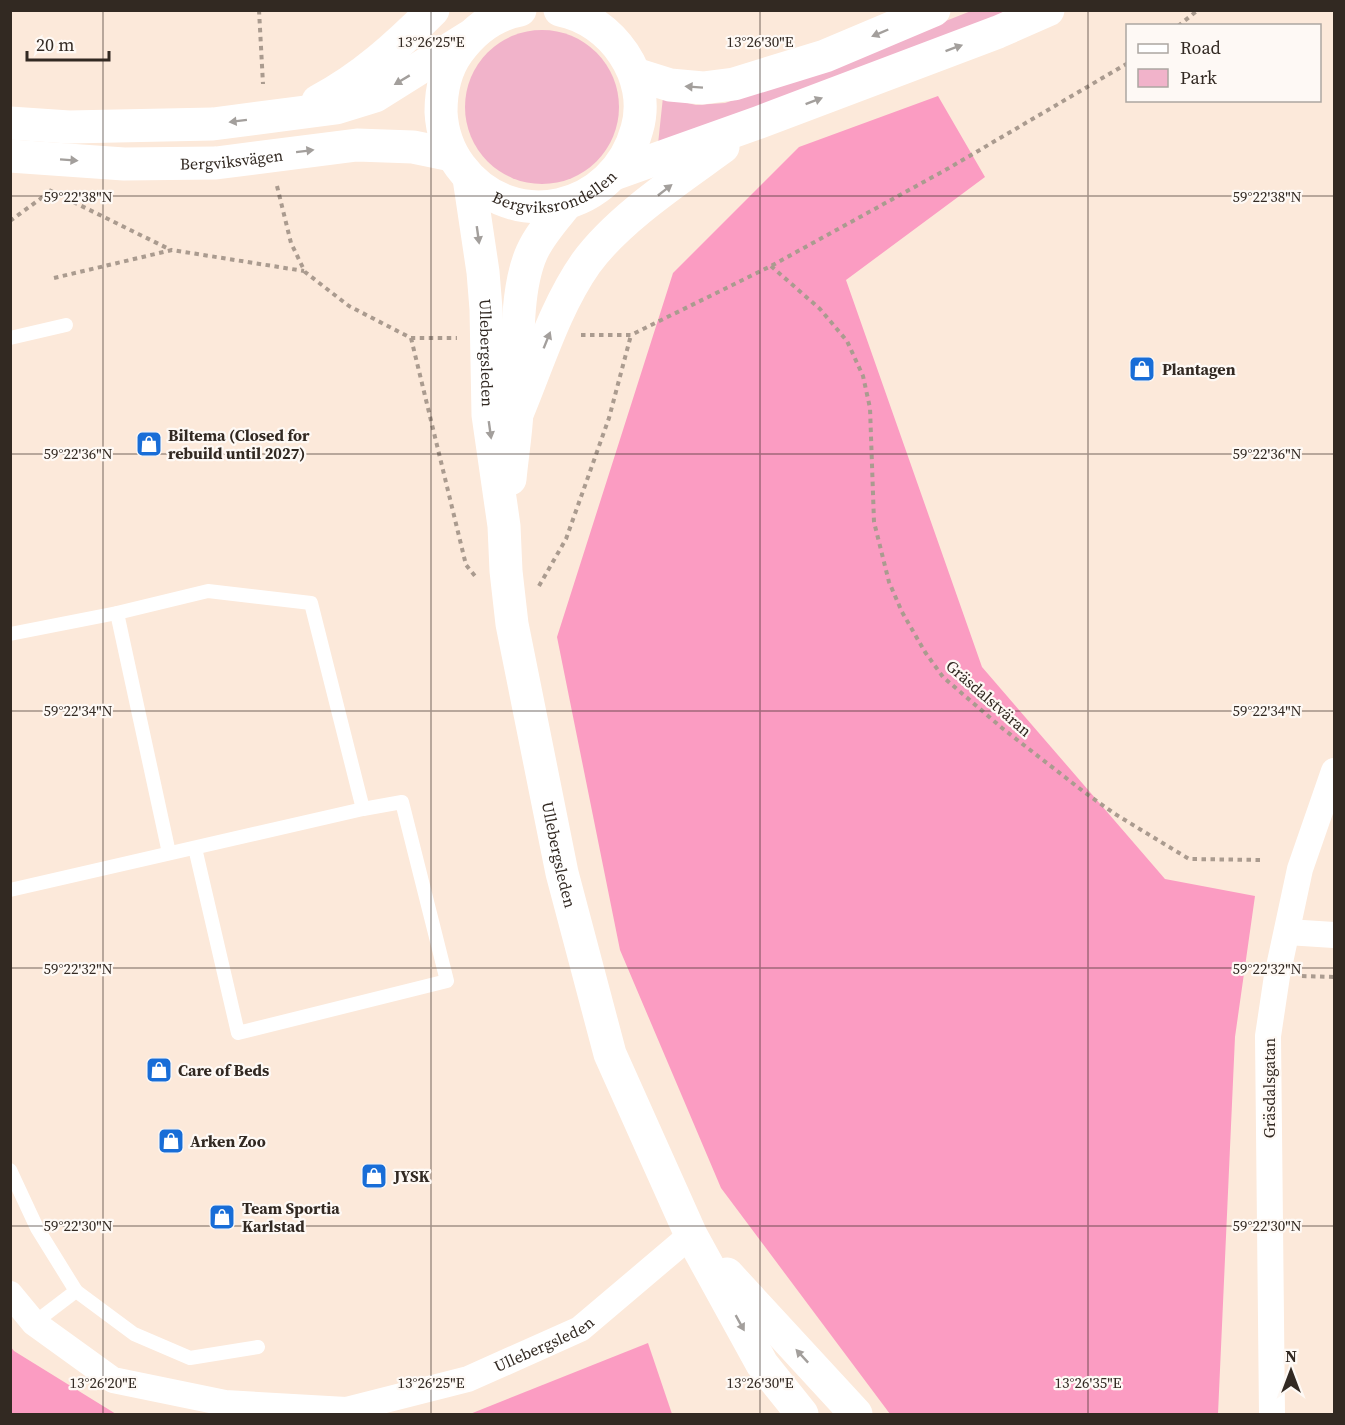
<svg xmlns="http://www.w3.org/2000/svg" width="1345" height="1425" viewBox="0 0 1345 1425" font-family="'Source Serif 4',serif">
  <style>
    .green { fill: #f1b3ca }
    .forest { fill: #fb9cc2 }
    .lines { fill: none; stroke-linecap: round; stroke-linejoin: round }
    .path { stroke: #aa9b8f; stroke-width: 4; stroke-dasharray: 4.5 4.5; stroke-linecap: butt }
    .service { stroke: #fff; stroke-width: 14 }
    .minor { stroke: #fff; stroke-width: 26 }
    .tertiary { stroke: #fff; stroke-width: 33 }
    .secondary { stroke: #fff; stroke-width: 33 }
    .motorway { stroke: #fff; stroke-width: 33 }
    .oneway { fill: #a39f9c }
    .ticks { fill: none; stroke: #322922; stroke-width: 1.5; stroke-opacity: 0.45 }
    .labels { text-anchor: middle; stroke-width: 4.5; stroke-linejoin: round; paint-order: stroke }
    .street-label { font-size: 16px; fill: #322922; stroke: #fef9f5 }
    .poi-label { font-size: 16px; font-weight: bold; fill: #322922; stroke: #fef9f5; text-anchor: start }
    .ticks-label { font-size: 15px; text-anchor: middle; fill: #322922; stroke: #fef9f5; stroke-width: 4.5; stroke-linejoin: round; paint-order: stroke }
  </style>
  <rect width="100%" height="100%" fill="#fce9da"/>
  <g class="green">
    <path d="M971 11H1017L658 144 663 97 696 105 725 103 796 80Z"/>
    <circle cx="542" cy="107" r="77"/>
  </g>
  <g class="forest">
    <path d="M938 96 985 177 846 280 982 667 1165 879 1255 896 1235 1037 1218 1414H890L721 1188 620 950 557 637 673 273 799 147Z"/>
    <path d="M648 1343 672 1414H470Z"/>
    <path d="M10 1346 14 1351 116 1414H11Z"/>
  </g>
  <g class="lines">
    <g class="path">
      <path d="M259 10 263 84"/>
      <path d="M1178 26 1198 10"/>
      <path d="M277 186 291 243 305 272 349 306 411 338H457"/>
      <path d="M49 190 171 250"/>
      <path d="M10 221 51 191"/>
      <path d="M771 266 820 309 847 341 863 376 870 408 874 522 889 582 902 612 925 652 943 677 1002 728 1084 792 1115 814 1189 859 1263 860"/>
      <path d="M54 278 172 250 304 271"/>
      <path d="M581 335H631L771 266 949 168 1128 63"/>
      <path d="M411 338 466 565 475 576"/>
      <path d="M539 586 566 539 609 418 631 335"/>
      <path d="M1302 976 1334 977"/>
    </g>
    <g class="service">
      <path d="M10 338 66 325"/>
      <path d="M117 613 169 853"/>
      <path d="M10 634 117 613 208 591 311 603 363 809 402 802 447 981 238 1033 195 848"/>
      <path d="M10 890 363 809"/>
      <path d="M10 1170 37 1228 76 1291 134 1334 190 1358 258 1347"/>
      <path d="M34 1323 76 1291"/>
    </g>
    <g class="minor">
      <path d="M1287 932 1334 935"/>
      <path id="s1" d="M10 1294 34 1323 113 1380 225 1403 346 1410 468 1379 580 1329 691 1235"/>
      <path d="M1272 1414 1268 1036 1277 976 1300 869 1334 771"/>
    </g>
    <g class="tertiary">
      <path d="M318 101C362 78 398 45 433 10"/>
      <path d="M10 123 69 127 213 124 336 108 375 96 469 37"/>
      <path id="s2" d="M10 156 124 164 216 163 357 145 413 147 452 155"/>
    </g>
    <g class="secondary">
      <path id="s3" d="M520 10C493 15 473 31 458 52 445 70 441 90 441 112 442 132 449 151 460 166 512 236 615 211 637 129 652 77 612 20 560 10"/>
      <path id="s4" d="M469 178 483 272 486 309 488 415 504 526 506 571 512 624 562 873 610 1054 691 1235 762 1364 802 1414"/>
      <path d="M510 479C512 457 516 434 517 411 519 364 513 294 532 252 540 234 555 218 567 203"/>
      <path d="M727 1274 856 1414"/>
    </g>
    <g class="motorway">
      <path d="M635 74 670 85 703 88 734 84 825 56 934 10"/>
      <path d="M614 174 760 122 998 32 1048 10"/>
      <path d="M517 414C538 364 555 307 586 263 618 219 679 179 723 147"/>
    </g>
  </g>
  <defs><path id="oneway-solid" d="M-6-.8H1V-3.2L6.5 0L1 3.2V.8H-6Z" transform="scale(1.5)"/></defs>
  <g class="oneway">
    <use href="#oneway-solid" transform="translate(880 33) rotate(157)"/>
    <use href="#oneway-solid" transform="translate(954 48) rotate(-20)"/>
    <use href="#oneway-solid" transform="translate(402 80) rotate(149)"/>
    <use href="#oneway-solid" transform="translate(694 87) rotate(-176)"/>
    <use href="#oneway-solid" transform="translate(814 101) rotate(-21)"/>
    <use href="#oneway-solid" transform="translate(238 121) rotate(173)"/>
    <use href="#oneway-solid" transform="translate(305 151) rotate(-7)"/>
    <use href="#oneway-solid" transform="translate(69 160) rotate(4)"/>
    <use href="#oneway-solid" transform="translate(665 190) rotate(-38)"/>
    <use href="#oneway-solid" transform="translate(478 235) rotate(82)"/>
    <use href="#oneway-solid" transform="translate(547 340) rotate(-68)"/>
    <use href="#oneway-solid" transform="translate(490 430) rotate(82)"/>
    <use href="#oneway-solid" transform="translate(740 1323) rotate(61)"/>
    <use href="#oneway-solid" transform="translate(802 1356) rotate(-133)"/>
  </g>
  <path class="ticks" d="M103 10V1414M431 10V1414M760 10V1414M1088 10V1414M10 196H1334M10 454H1334M10 711H1334M10 968H1334M10 1226H1334"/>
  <defs>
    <g id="shop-square" transform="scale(1.35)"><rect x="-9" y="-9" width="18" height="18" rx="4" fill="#186dd7" stroke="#fef9f5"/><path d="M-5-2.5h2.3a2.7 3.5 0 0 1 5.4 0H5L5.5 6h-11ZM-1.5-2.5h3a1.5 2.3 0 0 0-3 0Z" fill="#fff"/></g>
  </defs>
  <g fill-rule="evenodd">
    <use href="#shop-square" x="1142" y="369"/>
    <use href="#shop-square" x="149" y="444"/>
    <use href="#shop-square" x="159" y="1070"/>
    <use href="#shop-square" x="171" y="1141"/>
    <use href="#shop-square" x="374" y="1176"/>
    <use href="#shop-square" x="222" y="1217"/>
  </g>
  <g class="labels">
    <g class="street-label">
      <text dy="6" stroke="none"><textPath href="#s2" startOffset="222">Bergviksvägen</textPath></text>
      <text dy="6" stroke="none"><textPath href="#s3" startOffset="309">Bergviksrondellen</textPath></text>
      <text dy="6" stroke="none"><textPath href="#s4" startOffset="176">Ullebergsleden</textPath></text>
      <text transform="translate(989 698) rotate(41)" y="6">Gräsdalstväran</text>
      <text dy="6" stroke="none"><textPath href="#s4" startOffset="684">Ullebergsleden</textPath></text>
      <text transform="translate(1269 1088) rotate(-90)" y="6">Gräsdalsgatan</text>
      <text dy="6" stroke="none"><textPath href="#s1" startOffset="580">Ullebergsleden</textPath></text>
    </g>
    <g class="poi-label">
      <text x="1162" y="375">Plantagen</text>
      <text x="168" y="441">Biltema (Closed for<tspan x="168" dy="18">rebuild until 2027)</tspan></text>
      <text x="178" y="1076">Care of Beds</text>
      <text x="190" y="1147">Arken Zoo</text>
      <text x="394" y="1182">JYSK</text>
      <text x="242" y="1214">Team Sportia<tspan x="242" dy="18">Karlstad</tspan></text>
    </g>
  </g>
  <g class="ticks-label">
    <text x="431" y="47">13°26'25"E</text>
    <text x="760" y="47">13°26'30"E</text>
    <text x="78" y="202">59°22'38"N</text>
    <text x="1267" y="202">59°22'38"N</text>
    <text x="78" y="459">59°22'36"N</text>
    <text x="1267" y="459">59°22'36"N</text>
    <text x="78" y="716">59°22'34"N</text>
    <text x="1267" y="716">59°22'34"N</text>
    <text x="78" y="974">59°22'32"N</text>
    <text x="1267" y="974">59°22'32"N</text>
    <text x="78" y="1231">59°22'30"N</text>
    <text x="1267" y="1231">59°22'30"N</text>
    <text x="103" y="1388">13°26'20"E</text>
    <text x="431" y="1388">13°26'25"E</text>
    <text x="760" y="1388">13°26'30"E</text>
    <text x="1088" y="1388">13°26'35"E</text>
  </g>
  <rect width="1345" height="1425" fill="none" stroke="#322922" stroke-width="24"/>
  <rect x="1126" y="24" width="195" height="78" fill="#fef9f5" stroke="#aca6a1" stroke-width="1.5"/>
  <rect x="1138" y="44" width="30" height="9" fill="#ffffff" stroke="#aca6a1" stroke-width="1.5"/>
  <text x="1180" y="54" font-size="18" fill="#322922">Road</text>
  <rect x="1138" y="69" width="30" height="18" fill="#f1b3ca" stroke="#aca6a1" stroke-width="1.5"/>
  <text x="1180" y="84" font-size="18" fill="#322922">Park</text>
  <g transform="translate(1291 1371)" stroke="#fef9f5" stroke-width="4.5" paint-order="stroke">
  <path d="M0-4.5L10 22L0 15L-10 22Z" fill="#322922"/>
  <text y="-9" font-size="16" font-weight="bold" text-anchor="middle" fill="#322922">N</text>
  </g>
  <path d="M27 51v9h82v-9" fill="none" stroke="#322922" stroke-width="3"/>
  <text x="36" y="51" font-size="18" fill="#322922" stroke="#fef9f5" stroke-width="4.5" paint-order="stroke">20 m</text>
</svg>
